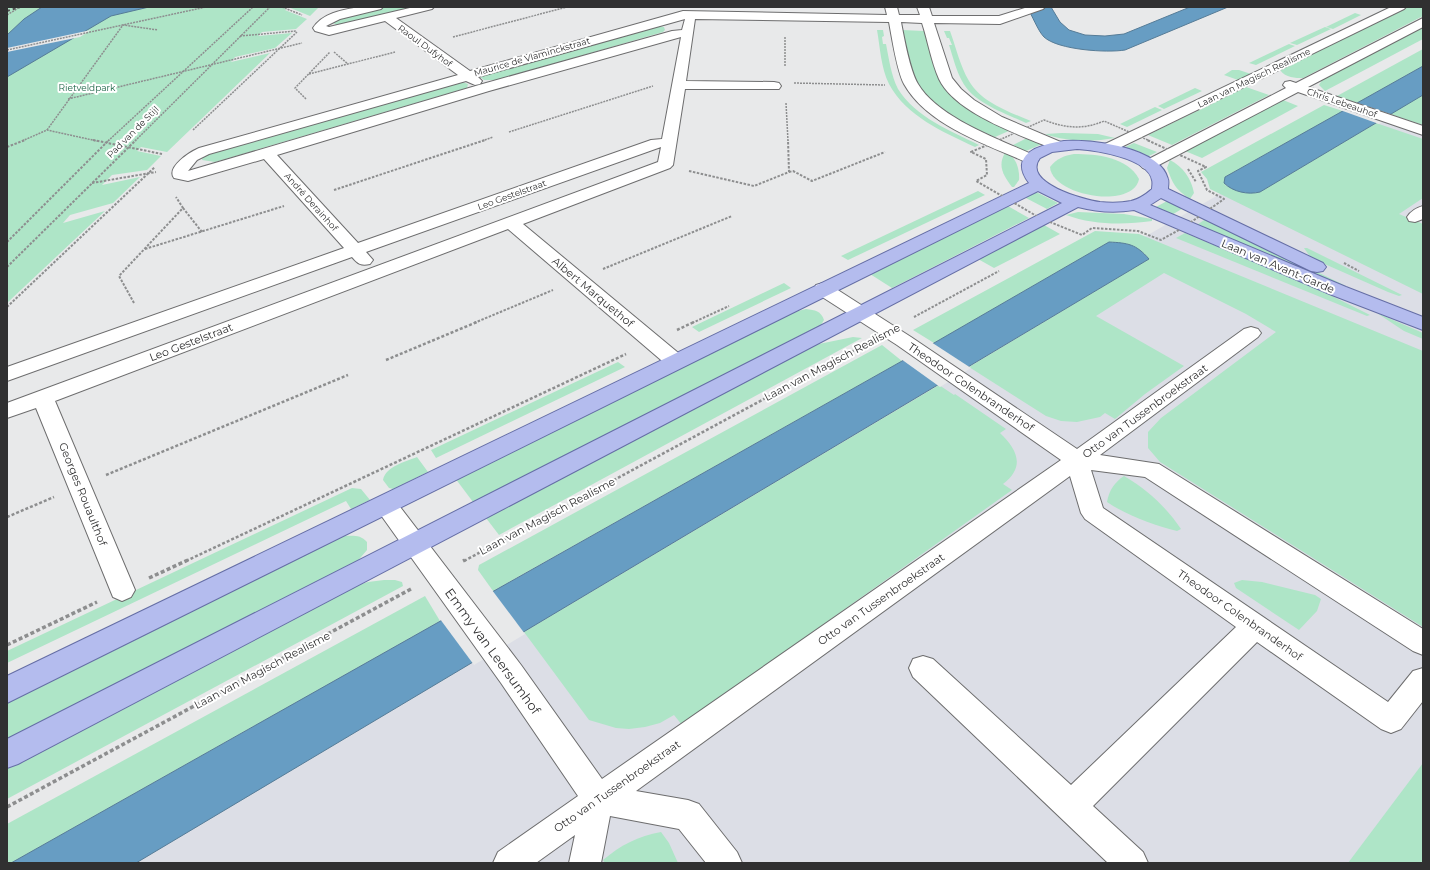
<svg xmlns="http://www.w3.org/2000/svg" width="1430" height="870" viewBox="0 0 1430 870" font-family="Montserrat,sans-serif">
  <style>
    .built { fill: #dcdee6 }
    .green { fill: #aee5c7 }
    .water { fill: #679dc3; stroke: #567c97 }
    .pier { fill: #e8e9ea }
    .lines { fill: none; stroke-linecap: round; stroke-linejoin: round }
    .minor-casing { stroke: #6d6d6e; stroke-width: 2 }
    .major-casing { stroke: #656ea5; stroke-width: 2 }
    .path-far3 { stroke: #8d8e8f; stroke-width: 1.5; stroke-dasharray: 2 1; stroke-linecap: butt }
    .path-far2 { stroke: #8d8e8f; stroke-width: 2; stroke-dasharray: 2.5 1.5; stroke-linecap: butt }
    .path-far1 { stroke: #8d8e8f; stroke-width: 2.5; stroke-dasharray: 3 2; stroke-linecap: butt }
    .path { stroke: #8d8e8f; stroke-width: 3.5; stroke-dasharray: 4 2.5; stroke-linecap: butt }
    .minor { fill: #fff; fill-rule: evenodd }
    .major { fill: #b4bcee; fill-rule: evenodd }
    .rail { stroke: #505051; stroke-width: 2; stroke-dasharray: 3 3; stroke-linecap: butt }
    .labels { text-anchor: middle; stroke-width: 4; stroke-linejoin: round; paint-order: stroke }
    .far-street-label { font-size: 9px; fill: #303031; stroke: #fff }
    .far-park-label { font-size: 9px; fill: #166142; stroke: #fff }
    .street-label { font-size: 11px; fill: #303031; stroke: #fff }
    .near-street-label { font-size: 13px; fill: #303031; stroke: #fff }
  </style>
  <rect width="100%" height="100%" fill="#e8e9ea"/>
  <path class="built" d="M1423 79V837L1404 863H40Z"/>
  <g class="green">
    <path d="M10 7H319L310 16 288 7 285 10 307 19 296 29 262 32 258 36 292 33 275 48 235 57 231 62 270 53 167 152 141 147 137 151 161 156 147 170 112 175 102 185 140 177 113 203 70 215 63 223 105 211 7 303V9Z"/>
    <path d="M385 7H417L345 24 337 25 333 23 332 21 339 18Z"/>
    <path d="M1408 7H1423V16L1303 78C1295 78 1286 78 1280 70Z"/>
    <path d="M1355 13 1361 15 1333 29 1326 27Z"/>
    <path d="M657 26 664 27 665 30 663 32 498 80H484L480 77 482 75Z"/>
    <path d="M1325 27 1331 29 1297 45 1290 43Z"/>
    <path d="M1423 27V39L1325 91 1319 85 1322 80Z"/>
    <path d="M877 30H883L884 36 882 37 883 44H886C889 59 891 75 898 89 915 117 951 131 979 145L975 147C943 132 906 116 889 84 881 68 880 47 877 30Z"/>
    <path d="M902 30 924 31C929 47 932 66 940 81 954 107 986 119 1011 130L995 137C967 125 930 110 916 81 909 65 907 46 902 30Z"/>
    <path d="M944 31H950C956 47 960 66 969 81 981 102 1009 112 1031 121L1026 123C1005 113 973 103 962 81 956 70 953 57 949 45H952L949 38H947Z"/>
    <path d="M1289 44 1295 46 1256 65 1249 63Z"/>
    <path d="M1423 49V66L1357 103 1337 96Z"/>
    <path d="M1232 70H1239L1251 74 1238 80 1224 75Z"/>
    <path d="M462 82 468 84 467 88 215 162 202 160 203 156 209 152Z"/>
    <path d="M1246 87 1269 95 1172 145 1148 135Z"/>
    <path d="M1195 88 1202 91 1164 109 1158 106Z"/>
    <path d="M1423 95V125L1390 114Z"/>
    <path d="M1283 100 1298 106 1202 158 1185 151Z"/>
    <path d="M1324 105 1343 111 1225 177V185L1245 193 1260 192 1376 123 1423 139V198L1399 214 1423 224V294L1210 189 1207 179 1201 172Z"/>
    <path d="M1155 107 1162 110 1127 127 1120 124Z"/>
    <path d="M1062 133 1098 134 1115 138C1093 142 1067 142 1045 134Z"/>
    <path d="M1029 137 1042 144 1026 151 1013 145Z"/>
    <path d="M1134 143 1157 152 1147 157 1125 147Z"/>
    <path d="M1005 153C1016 155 1020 170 1019 180L1014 187H1012C1004 176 997 166 1005 153Z"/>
    <path d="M1074 154C1097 154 1127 157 1139 179 1133 210 1052 196 1050 167 1057 158 1064 156 1074 154Z"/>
    <path d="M1170 160C1183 167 1191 178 1194 193L1190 199C1175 189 1173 184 1167 168Z"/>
    <path d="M978 191 985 195 848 260 841 256Z"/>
    <path d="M1034 191 1058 203 1047 209 1024 197Z"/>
    <path d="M1169 200 1185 207 1170 216 1154 208Z"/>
    <path d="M1006 205 1029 218 892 288 870 274Z"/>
    <path d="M1078 212 1124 214 1152 219V221C1124 225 1093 225 1066 215Z"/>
    <path d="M1207 218 1344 285 1348 288 1194 227Z"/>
    <path d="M1044 225 1060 234 994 268 978 259Z"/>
    <path d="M1095 231 1139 234 1423 351V627L1160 462 1148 448V432L1161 418 1276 332 1246 314 1164 273 1096 316 1184 366 1145 394 1115 419 1105 413 1100 417 1077 422 1061 421 1046 416 969 367 1149 259C1138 245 1126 243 1109 242L934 343 913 330Z"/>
    <path d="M1185 233 1312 286 1370 315 1367 316 1176 238Z"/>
    <path d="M1304 248H1307L1402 295 1399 296 1388 292 1311 258Z"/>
    <path d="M784 283 791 288 699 332 692 327Z"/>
    <path d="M806 309C815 310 821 311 824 320L821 325 473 502 455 478 794 312Z"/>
    <path d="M1377 313 1423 333V339L1404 331Z"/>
    <path d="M853 337 862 338 499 535 486 518 814 345Z"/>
    <path d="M882 345 902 361 493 591 478 570 479 565Z"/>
    <path d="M618 362 625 367 436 458 431 450Z"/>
    <path d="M939 385 954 395 955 394 1006 429 1000 433C1017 449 1026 467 1003 484L1012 490 682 725 674 715 660 723 645 727 629 729 616 728 589 720 524 632Z"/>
    <path d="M417 457 428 472 393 489 389 488 383 480C386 466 405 462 417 457Z"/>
    <path d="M1124 476C1148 490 1166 507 1181 529L1177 531C1153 525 1128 516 1107 502 1109 490 1115 482 1124 476Z"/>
    <path d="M352 488 361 489 370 500 351 509 346 501 7 663V651Z"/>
    <path d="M342 536C352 536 360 534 367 542V550L355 564 7 741V700Z"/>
    <path d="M384 580H395L402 582 403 586 7 799V768L352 587 368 582Z"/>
    <path d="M1242 580 1262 582 1315 595 1321 599 1317 611 1299 630 1236 588 1234 583Z"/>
    <path d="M425 596 440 621 11 863H7V824Z"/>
    <path d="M1423 763V863H1348Z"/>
    <path d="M661 832 669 843 678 863H605L603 860C621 845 638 836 661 832Z"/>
  </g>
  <g class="water">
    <path d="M42 7H149L111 16 7 77V35L24 19Z"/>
    <path d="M1027 7H1051L1060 22 1069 30 1085 35 1105 36 1124 34 1190 7H1228L1125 50C1107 53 1058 50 1044 37 1038 31 1032 15 1027 7Z"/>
    <path d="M1423 66V95L1260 192C1248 195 1233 192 1224 183L1225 177Z"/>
    <path d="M1109 242C1128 243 1136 244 1149 259L136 863H11L934 343Z"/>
  </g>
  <g class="pier">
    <path d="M91 30 80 37 7 52V48Z"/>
    <path d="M1355 102 1393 115 1379 124 1340 110Z"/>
    <path d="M931 342 971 368 940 387 901 359Z"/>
    <path d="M492 590 525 634 474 665 440 619Z"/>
  </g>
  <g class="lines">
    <g class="minor-casing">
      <g id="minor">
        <path d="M359 7H383L381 9 340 19 326 26 329 27 414 7H434L432 9 396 18 470 71 683 11 887 15 885 7H897L899 15H920L917 7H929L932 16H999L1028 7H1045L1043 9 1000 24 934 23 952 78 961 89 974 100 1002 117 1063 143 1065 146 1063 149 1058 150 1053 149C1020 135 955 113 939 79 931 61 928 41 922 23L901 22C904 38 910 71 918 84 938 118 1001 140 1036 156L1039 159 1036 162 1031 164 1026 162C985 144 927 125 904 84 897 71 892 38 889 22L695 19 686 81 774 82 779 83 781 86 779 89H685L673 165 670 168 523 224 682 356 685 361 682 366 675 367 668 366 508 229 55 401 135 590 131 597 122 601 113 597 36 408 7 418V403L658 162 661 147 366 252 373 260 370 264C361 266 358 264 352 257L7 381V367L344 248 264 159 188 181 174 178C166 167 190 152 199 148L458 75 385 21 329 35 315 31 313 28C323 13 342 10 359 7ZM685 19 682 30 672 31 479 85 188 171 197 160 209 154 466 81 475 85 480 84 482 81 478 77ZM681 37 662 139 651 140 358 243 277 155 489 91Z"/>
        <path d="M1391 7H1406L1404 9 1113 151 1108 152 1103 151 1101 148 1103 145Z"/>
        <path d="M1423 18V27L1308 87 1423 126V135L1298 92 1153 168 1148 170 1143 168 1140 165 1143 162 1286 88 1283 85 1285 82 1290 81 1296 83Z"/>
        <path d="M1423 206V219L1415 222 1409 221 1407 217C1411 211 1416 208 1423 206Z"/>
        <path d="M823 283 830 285 911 337 1077 449 1244 329 1251 327 1258 329 1261 333 1258 337 1100 455 1159 464 1423 629V655L1413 651 1145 477 1091 470 1103 508 1388 702 1413 671 1423 668V701L1401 729 1391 733 1381 729 1257 642 1093 806 1143 852 1148 863H1108L913 677 909 668 913 659 923 656 933 659 1071 785 1236 627 1085 519 1081 513 1070 476 636 791 688 800 699 804 737 852 742 863H706L679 829 610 816 601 863H569L575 835 536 863H493L498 852 578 796 501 683 378 511 374 505 378 499 386 496 394 499 521 665 602 779 1061 460 897 345 816 293 814 289 816 285Z"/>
      </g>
    </g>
    <g class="major-casing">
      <path id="major" d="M1064 141C1091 139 1160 147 1168 179 1169 182 1168 186 1168 189L1323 263 1326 267 1323 271 1317 272 1311 271 1161 198 1150 205 1346 287 1423 317V330L1332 295 1134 210C1115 213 1097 212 1078 207L18 764 7 768V739L1062 203 1038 191 7 703V676L1029 183C1007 154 1041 144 1064 141ZM1077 149C1095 150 1148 158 1152 180 1153 183 1152 187 1152 189 1145 195 1139 199 1131 201 1121 203 1110 203 1100 202 1085 200 1021 183 1040 158L1052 152Z"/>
    </g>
    <g class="path-far3">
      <path d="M282 7 302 15"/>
      <path d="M7 15 20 7"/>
      <path d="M240 36 296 31"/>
      <path d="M453 37 567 7"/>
      <path d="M785 37V66"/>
      <path d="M7 50 206 7"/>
      <path d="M334 52 348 64"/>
      <path d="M309 74 395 52"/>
      <path d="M794 83 885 85"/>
      <path d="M68 99 302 43"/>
      <path d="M306 99 295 88 330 52"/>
      <path d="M786 103 788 141"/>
      <path d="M47 130 123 25 158 30"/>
      <path d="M193 130 297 32"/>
      <path d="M509 132 653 86"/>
      <path d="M22 141 47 130 97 141"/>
      <path d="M108 141 253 7"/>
      <path d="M135 141 270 7"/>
      <path d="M482 141 493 137"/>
      <path d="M997 141 1044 120C1065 128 1083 130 1104 121L1150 141"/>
    </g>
    <g class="path-far2">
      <path d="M93 140 162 154"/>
      <path d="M999 140 971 152 986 159 987 175 976 181 1040 218 1082 235 1092 228 1138 231 1161 240 1184 227 1224 199 1207 190 1198 171 1206 167 1147 140"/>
      <path d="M7 147 25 140"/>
      <path d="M1188 169 1196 182"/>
      <path d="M689 171 754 186 789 172 788 140"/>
      <path d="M789 172 793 171 812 181 885 152"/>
      <path d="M92 183 156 172"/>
      <path d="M334 190 485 140"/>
      <path d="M183 208 202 232"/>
      <path d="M7 242 109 140"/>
      <path d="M145 249 284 206"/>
      <path d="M1344 263 1359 271"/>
      <path d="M7 267 136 140"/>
      <path d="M603 269 732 216"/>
      <path d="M134 303 119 276 183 208 176 197"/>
      <path d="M7 307 155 167"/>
      <path d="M914 317 999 271"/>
      <path d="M474 323 553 290"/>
      <path d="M692 323 729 306"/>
    </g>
    <g class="path-far1">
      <path d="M677 330 694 322"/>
      <path d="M386 360 477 322"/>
      <path d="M106 475 348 375"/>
      <path d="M7 517 54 497"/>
      <path d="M186 561 626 354"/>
      <path d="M464 561 864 345"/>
    </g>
    <g class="path">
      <path d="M463 561 465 560"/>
      <path d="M149 578 188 560"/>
      <path d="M7 645 97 602"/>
      <path d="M7 807 411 589"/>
    </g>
    <use href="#minor" class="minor"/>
    <use href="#major" class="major"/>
    <path class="rail" d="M7 11 20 7"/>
  </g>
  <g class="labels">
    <g class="far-street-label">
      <text transform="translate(425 46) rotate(36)" y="3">Raoul Dufyhof</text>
      <text transform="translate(532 57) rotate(-16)" y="3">Maurice de Vlaminckstraat</text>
      <text transform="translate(1254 78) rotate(-26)" y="3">Laan van Magisch Realisme</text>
      <text transform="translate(1342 103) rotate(19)" y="3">Chris Lebeauhof</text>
      <text transform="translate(133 132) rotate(-45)" y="3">Pad van de Stijl</text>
      <text transform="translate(512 195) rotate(-20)" y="3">Leo Gestelstraat</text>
      <text transform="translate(311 202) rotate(48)" y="3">André Derainhof</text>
    </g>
    <g class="far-park-label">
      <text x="87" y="91">Rietveldpark</text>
    </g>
    <g class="street-label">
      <text transform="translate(1278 266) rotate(23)" y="4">Laan van Avant-Garde</text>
      <text transform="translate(593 292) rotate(40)" y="4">Albert Marquethof</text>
      <text transform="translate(191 342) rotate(-21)" y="4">Leo Gestelstraat</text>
      <text transform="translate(832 362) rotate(-28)" y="4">Laan van Magisch Realisme</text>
      <text transform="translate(971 387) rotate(34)" y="4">Theodoor Colenbranderhof</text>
      <text transform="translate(1145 411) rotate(-36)" y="4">Otto van Tussenbroekstraat</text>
      <text transform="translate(83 494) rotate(68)" y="4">Georges Rouaulthof</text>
      <text transform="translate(547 516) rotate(-28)" y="4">Laan van Magisch Realisme</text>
      <text transform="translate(881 599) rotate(-35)" y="4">Otto van Tussenbroekstraat</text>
      <text transform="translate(1240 615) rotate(35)" y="4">Theodoor Colenbranderhof</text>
      <text transform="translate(262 670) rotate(-28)" y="4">Laan van Magisch Realisme</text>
      <text transform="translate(617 786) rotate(-35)" y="4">Otto van Tussenbroekstraat</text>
    </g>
    <g class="near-street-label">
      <text transform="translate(493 651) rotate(54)" y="5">Emmy van Leersumhof</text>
    </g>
  </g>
  <rect width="1430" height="870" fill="none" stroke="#303031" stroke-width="16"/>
</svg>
